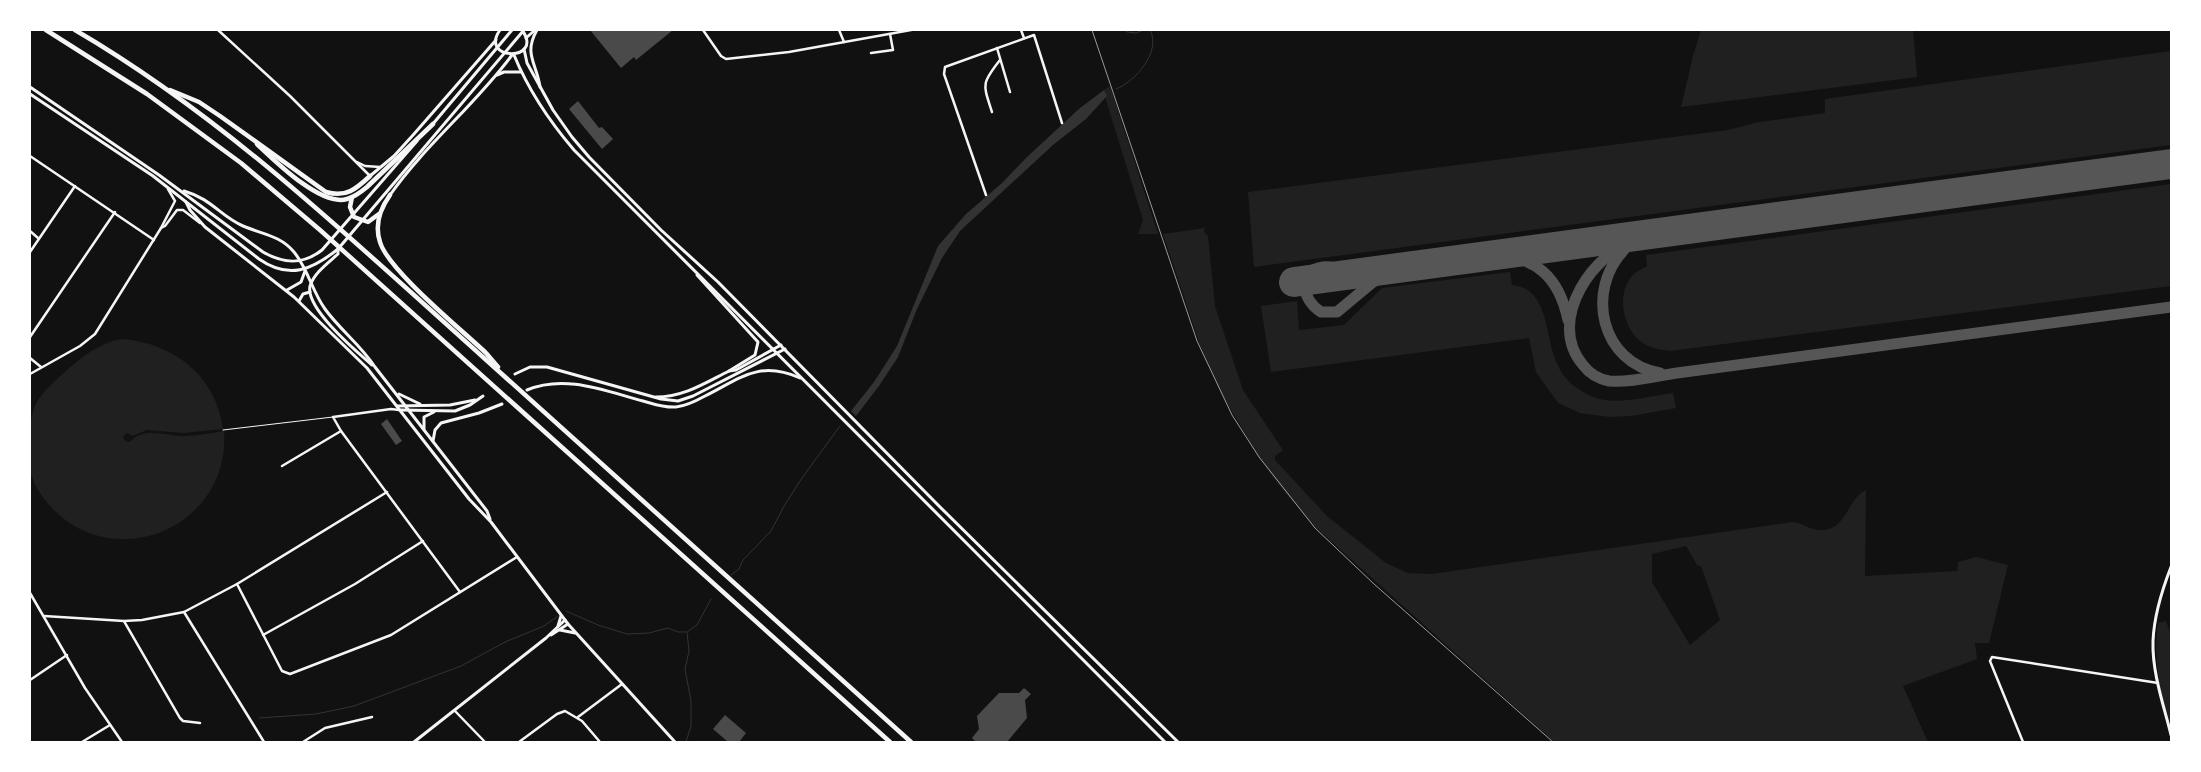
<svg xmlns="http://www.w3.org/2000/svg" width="2201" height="772" viewBox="0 0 2201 772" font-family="Literata,serif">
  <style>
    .green { fill: #202020; fill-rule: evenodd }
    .water { fill: #333 }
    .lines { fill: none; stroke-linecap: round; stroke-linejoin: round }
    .stream { stroke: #333; stroke-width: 1 }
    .taxiway { stroke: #565656; stroke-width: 11 }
    .runway { stroke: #565656; stroke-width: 30 }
    .building { fill: #4a4a4a }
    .service { stroke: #f5f5f5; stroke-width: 1 }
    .minor { stroke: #f5f5f5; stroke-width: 2.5 }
    .tertiary { stroke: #f5f5f5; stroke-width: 3 }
    .secondary { stroke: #f5f5f5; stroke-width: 3 }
    .motorway { stroke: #f5f5f5; stroke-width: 4.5 }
    .rail { stroke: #9a9a9a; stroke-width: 1 }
  </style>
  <rect width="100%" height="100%" fill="#111"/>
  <g class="green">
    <path d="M1701 30H1913L1917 77 1681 107 1693 56Z"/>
    <path d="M2171 51V145L1254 267 1248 192 1728 130 1759 122 1825 113V99Z"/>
    <path d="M1110 86 1158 234H1138L1143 220 1105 97 1104 90Z"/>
    <path d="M2171 184V286L1670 351C1660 350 1649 348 1640 341 1624 328 1617 299 1629 280 1633 273 1640 270 1647 266L1646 255Z"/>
    <path d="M1205 228 1204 232 1208 236 1215 306 1243 390 1283 450 1275 456V460L1327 516 1386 563 1408 573 1432 574 1793 522C1803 523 1810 530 1820 530 1847 531 1846 500 1866 490L1865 576 1957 571 1958 562 1976 557 2008 565 1989 643H1975L1977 659 1903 686 1928 742H1554L1312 524 1278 484 1260 459 1220 391 1200 345 1163 234ZM1686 546 1697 565 1701 566 1720 620 1690 645 1652 582V554Z"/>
    <path d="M1510 272 1512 285C1518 286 1524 287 1529 291 1556 313 1541 364 1577 388 1586 394 1594 398 1605 400 1626 403 1651 396 1673 393L1676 408 1631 416 1610 417 1580 413 1558 403 1536 372 1529 338 1271 372 1261 306 1297 301 1299 330 1344 325 1382 288Z"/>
    <path d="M123 339C175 344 216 376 223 429L183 433 147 430 132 436 130 434 126 433 123 437 125 441 130 442C143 426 166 436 183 436 197 436 210 433 224 431 231 525 117 576 52 508 43 498 34 487 31 473 29 465 30 455 30 447 30 420 30 404 51 385 71 366 96 342 123 339Z"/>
    <path d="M2166 621 2171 635V738C2163 701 2152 661 2158 623Z"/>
  </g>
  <path class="water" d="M1104 90 1107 96 1086 119 1053 145 960 231 942 258 917 309 898 357 879 386 856 416 851 411 874 382 897 346 938 246 966 214 1002 183 1027 157 1080 108Z"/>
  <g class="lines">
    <g class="stream">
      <path d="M1126 30 1127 32 1136 33 1143 30"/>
      <path d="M1116 89C1135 82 1162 51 1150 30"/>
      <path d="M731 575 739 569 743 560 771 531 784 506 802 478 840 426"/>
      <path d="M566 611 598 625 627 634 649 633 668 628 678 632H686"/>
      <path d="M259 718 316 714 354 706 461 666 505 642 544 626 558 616"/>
      <path d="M686 742 691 726V701L685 669 689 651 687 632 697 625 711 599"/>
    </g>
    <g class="taxiway">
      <path d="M1643 238C1594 248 1545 321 1583 365 1589 373 1599 379 1609 381 1630 383 1656 376 1677 373L2171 307"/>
      <path d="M1637 241 1661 232"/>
      <path d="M1624 250C1585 291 1601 363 1660 373"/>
      <path d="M1492 255C1536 256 1559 277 1568 320"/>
      <path d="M1362 273C1349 272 1336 265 1323 267 1295 271 1302 300 1321 312H1337L1373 282 1403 267"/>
    </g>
    <path class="runway" d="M1294 282 2171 164"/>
  </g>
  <g class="building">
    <path d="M590 30H673L636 60 634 57 621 68Z"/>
    <path d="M578 101 599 128 602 127 613 139 602 149 569 109Z"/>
    <path d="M387 419 402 441 396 445 381 424Z"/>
    <path d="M1024 688 1031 694 1025 700 1027 718 1007 742H976L972 738 979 729 977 716 999 693H1019Z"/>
    <path d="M725 715 746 733 739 742H728L713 729Z"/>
  </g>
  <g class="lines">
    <path class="service" d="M223 430 333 417"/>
    <g class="minor">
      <path d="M218 30 290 96 370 176"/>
      <path d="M703 30 721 56 726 59 789 52 911 30"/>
      <path d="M839 30 844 42"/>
      <path d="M1021 30 1024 38"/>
      <path d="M997 48 1010 92"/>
      <path d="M871 53 893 50 890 34"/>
      <path d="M992 112C983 84 981 84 1000 60"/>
      <path d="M30 156 154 240"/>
      <path d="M357 162 365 166 380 167"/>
      <path d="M986 195 944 74 945 67 1034 35 1062 123"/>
      <path d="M161 228 165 226 177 210H183L200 223"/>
      <path d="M30 231 38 238"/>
      <path d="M30 252 75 186"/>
      <path d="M30 337 115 212"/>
      <path d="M30 358 41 367"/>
      <path d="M30 374 80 346 95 334 161 228 175 201 168 189"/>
      <path d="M399 410 391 409 333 417 341 431 460 592"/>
      <path d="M282 466 341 431"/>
      <path d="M237 584 282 671 290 674 391 635 517 557"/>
      <path d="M30 593 85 688 122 742"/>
      <path d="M184 612 264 742"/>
      <path d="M44 616 124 621 142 620 184 612 237 584 387 492"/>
      <path d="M124 621 180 718 183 721 200 723"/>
      <path d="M263 635 355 584 423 541"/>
      <path d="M30 680 67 655"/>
      <path d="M455 711 485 742"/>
      <path d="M578 717 622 684"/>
      <path d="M82 742 110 725"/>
      <path d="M303 742 325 728 372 717"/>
      <path d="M519 742 557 714 565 711 582 721 600 742"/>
      <path d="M2023 742 1990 661 1992 657 2158 683"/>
    </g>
    <g class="tertiary">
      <path d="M526 38 535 30"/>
      <path d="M370 176 394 156 414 134 496 40"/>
      <path d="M390 195C426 144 475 105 512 55"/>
      <path d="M2171 567C2162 590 2154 617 2153 641 2152 673 2164 706 2171 735"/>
      <path d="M551 635 568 624"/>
      <path d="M414 742 546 638 565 620"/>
    </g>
    <g class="secondary">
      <path d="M500 30C478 61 545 62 522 30"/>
      <path d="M537 30C523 54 537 64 540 87"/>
      <path d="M524 49 527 63 553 110 572 137 589 157 661 230 718 282 940 507 1178 742"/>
      <path d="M514 55C528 89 550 122 574 150L1165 742"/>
      <path d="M497 75 504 72H521"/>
      <path d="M30 87 159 175 263 252C284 264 303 265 322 250L417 141"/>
      <path d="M30 94 153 176 259 259C289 280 312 270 338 249L524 30"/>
      <path d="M432 125 512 30"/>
      <path d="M184 191C212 199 220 216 243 226 261 234 280 235 294 252 308 269 312 291 325 309 340 330 360 344 375 367L487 511 490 519"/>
      <path d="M186 202 190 210 205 227 294 297 367 368 469 499 491 522 568 624 675 742"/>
      <path d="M338 249V254C328 263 314 273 310 286 305 308 356 351 372 365"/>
      <path d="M697 275 758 342 755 355 729 371"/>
      <path d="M287 290 301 282 305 271"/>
      <path d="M299 301 303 294 310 292"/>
      <path d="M515 374 530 367H547L661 399 678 401 693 396 785 349"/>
      <path d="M527 390C565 374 605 391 643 401 654 404 664 408 676 407 686 406 696 401 705 396 741 378 759 360 800 378"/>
      <path d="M399 394 420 404"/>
      <path d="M656 397C684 397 705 383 729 371L736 370 781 345"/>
      <path d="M397 406 450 405 475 400"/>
      <path d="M401 410 455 411 470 405 483 396"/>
      <path d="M424 429V417L434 412"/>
      <path d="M433 441 435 430 441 423 479 413 502 404"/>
      <path d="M558 626 561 616"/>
      <path d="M560 630 575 633"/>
    </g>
    <g class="motorway">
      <path d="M46 30 147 94 241 163 320 230 890 742"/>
      <path d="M75 30C226 118 354 242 484 358 626 486 769 614 911 742"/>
      <path d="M170 90 199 102 220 116 326 192C346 198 356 189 370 176"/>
      <path d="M257 144C275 161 321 207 347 199 355 197 361 192 367 187L433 124"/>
      <path d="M390 195C380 209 374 224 380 242 388 270 462 330 486 353L498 367"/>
      <path d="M352 197 350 207 354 217 368 222 379 214"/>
    </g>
    <path class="rail" d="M1092 30 1197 341 1232 415 1259 457 1315 528 1374 584 1553 742"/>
  </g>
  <rect width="2201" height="772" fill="none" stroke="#ffffff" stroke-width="62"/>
</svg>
